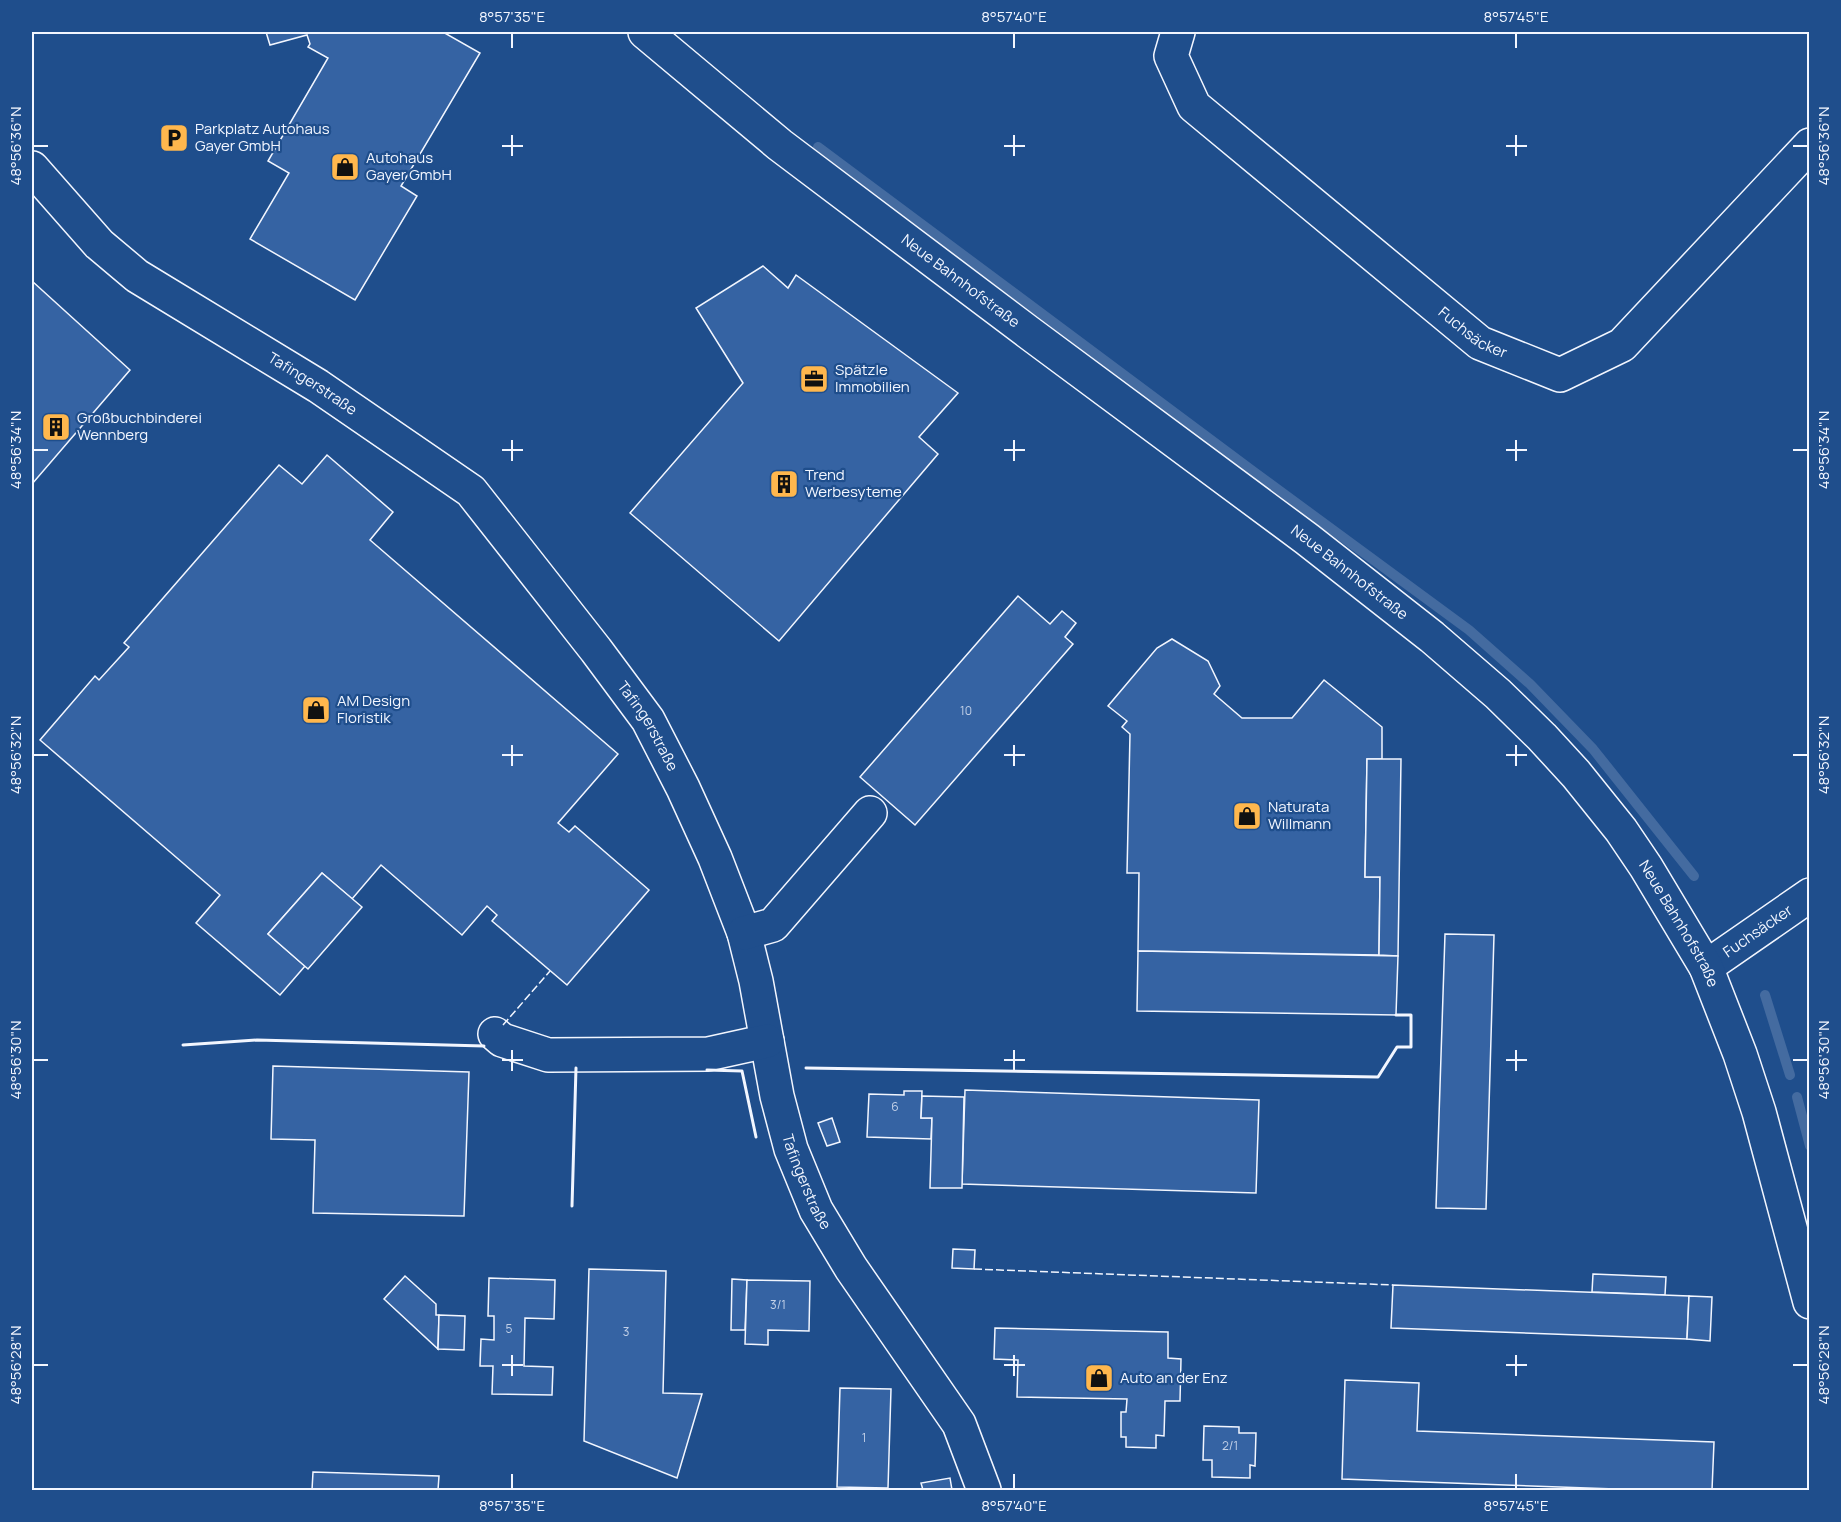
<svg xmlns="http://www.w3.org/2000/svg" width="1841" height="1522" viewBox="0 0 1841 1522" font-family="Manrope,sans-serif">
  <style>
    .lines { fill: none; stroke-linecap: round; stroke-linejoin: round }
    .stream { stroke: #446ba0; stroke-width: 10 }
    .building { fill: #3563a3; stroke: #f2f6ff; stroke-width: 1.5 }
    .minor-casing { stroke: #f2f6ff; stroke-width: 36 }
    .major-casing { stroke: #f2f6ff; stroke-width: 36 }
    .minor { stroke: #1f4e8c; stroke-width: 33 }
    .major { stroke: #1f4e8c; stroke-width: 33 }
    .fence { stroke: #f2f6ff; stroke-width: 1.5; stroke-dasharray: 8 3; stroke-linecap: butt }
    .wall { stroke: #f2f6ff; stroke-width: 3 }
    .ticks { fill: none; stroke: #f2f6ff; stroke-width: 2 }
    .labels { text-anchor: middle; stroke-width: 4.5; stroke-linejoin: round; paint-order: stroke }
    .number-label { font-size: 12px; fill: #c3d1e8 }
    .poi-label { font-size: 15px; fill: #f2f6ff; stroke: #1f4e8c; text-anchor: start }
    .street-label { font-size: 15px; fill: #f2f6ff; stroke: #1f4e8c }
    .neatline { fill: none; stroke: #f2f6ff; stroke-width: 2 }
    .ticks-label { font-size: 15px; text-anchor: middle; fill: #f2f6ff }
  </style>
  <rect width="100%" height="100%" fill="#1f4e8c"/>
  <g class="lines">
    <g class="stream">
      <path d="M818 147 1254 472 1469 630 1530 684 1593 749 1694 876"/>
      <path d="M1765 995 1790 1075"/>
      <path d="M1797 1097 1810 1146"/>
    </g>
  </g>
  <g class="building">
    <path d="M266 32H443L480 53 401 186 417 196 355 300 250 239 289 173 268 161 328 58 308 47 310 44 307 35 270 45Z"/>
    <path d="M763 266 788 288 796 275 958 393 919 437 938 454 779 641 630 513 743 383 696 308Z"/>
    <path d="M32 281 130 370 32 484Z"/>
    <path d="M327 455 393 512 370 540 618 754 558 823 569 832 575 826 649 890 567 985 492 921 497 915 487 906 462 935 381 865 352 899 322 873 268 934 305 966 280 995 196 923 220 895 40 740 95 676 99 680 129 647 124 643 279 465 302 484Z"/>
    <path d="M1018 596 1050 624 1062 611 1076 623 1065 637 1073 644 915 825 860 777Z"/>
    <path d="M1172 639 1208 661 1220 686 1214 694 1242 718H1292L1324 680 1382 727V759H1367L1365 877H1380L1379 955 1138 951 1139 873H1127L1130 734 1122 727 1127 721 1108 706 1157 648Z"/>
    <path d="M1367 759H1401L1398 956 1379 955 1380 877H1365Z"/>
    <path d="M322 873 362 907 308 969 268 934Z"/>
    <path d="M1445 934 1494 935 1486 1209 1436 1208Z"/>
    <path d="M1138 951 1398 956 1396 1015 1137 1011Z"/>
    <path d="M273 1066 469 1072 464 1216 313 1213 315 1140 271 1139Z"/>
    <path d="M965 1090 1259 1100 1256 1193 962 1184Z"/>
    <path d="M904 1091H922L921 1118H932L931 1139 867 1137 869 1094 904 1095Z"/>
    <path d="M922 1096 964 1097 962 1188H930L932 1118H921Z"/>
    <path d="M832 1118 840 1142 827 1146 818 1123Z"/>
    <path d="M953 1249 975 1250 974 1269 952 1268Z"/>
    <path d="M589 1269 666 1271 663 1393 702 1394 677 1478 584 1441Z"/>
    <path d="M1593 1274 1666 1277 1665 1295 1592 1292Z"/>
    <path d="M405 1276 436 1304V1315H439L438 1349 384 1299Z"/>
    <path d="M489 1278 555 1280 554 1319 525 1318 524 1366 553 1367 552 1395 492 1394 493 1366H480L481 1339 494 1340V1316H488Z"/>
    <path d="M732 1279 747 1280 745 1330H731Z"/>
    <path d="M747 1280 810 1281 809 1331 768 1330V1345L745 1344Z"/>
    <path d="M1393 1285 1689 1296 1687 1339 1391 1328Z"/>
    <path d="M1689 1296 1712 1297 1710 1341 1687 1339Z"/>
    <path d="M439 1315 465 1316 464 1350 438 1349Z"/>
    <path d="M995 1328 1168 1332V1358L1181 1359 1180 1401H1165L1164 1436 1156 1435V1448L1126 1447V1437H1121V1412H1126L1127 1399 1017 1397 1018 1360 994 1359Z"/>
    <path d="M1345 1380 1419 1383 1417 1431 1714 1442 1712 1490H1644L1342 1479Z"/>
    <path d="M840 1388 891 1389 888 1488 837 1487Z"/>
    <path d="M1204 1426 1239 1427V1433H1256L1255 1466 1250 1465V1478L1212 1477V1460H1203Z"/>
    <path d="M313 1472 439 1476 438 1490H469H312Z"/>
    <path d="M950 1478 952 1490H923L921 1483Z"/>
  </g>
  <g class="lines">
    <g class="minor-casing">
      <g id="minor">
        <path id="s1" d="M1178 32 1171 56 1194 106 1480 343 1560 375 1622 345 1810 145"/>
        <path id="s2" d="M32 168 99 244 137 276 318 386 471 491 596 650 648 720 683 788 715 858 744 933 756 981 777 1096 791 1149 816 1210 851 1268 959 1424 984 1490"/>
        <path d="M744 933 773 925 870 813"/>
        <path id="s3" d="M1706 967 1810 895"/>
        <path d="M495 1034 502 1040 548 1055 708 1054 767 1041"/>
      </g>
    </g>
    <g class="major-casing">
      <g id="major">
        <path id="s4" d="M645 32 780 145 1028 332 1307 539 1432 637 1498 694 1542 737 1576 774 1621 830 1646 867 1706 967 1740 1054 1759 1112 1810 1302"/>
      </g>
    </g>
    <use href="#minor" class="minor"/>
    <use href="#major" class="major"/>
    <g class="fence">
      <path d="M503 1025 550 971"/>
      <path d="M974 1269 1393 1285"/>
    </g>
    <g class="wall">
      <path d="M183 1045 257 1040 484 1046"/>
      <path d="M806 1068 1378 1077 1397 1047H1411V1015H1396"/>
      <path d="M707 1070 742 1071 756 1137"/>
      <path d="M572 1206 576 1068"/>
    </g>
  </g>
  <path class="ticks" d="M512 33V48M1014 33V48M1516 33V48M512 135V156M1014 135V156M1516 135V156M33 146H48M502 146H523M1004 146H1025M1506 146H1527M1793 146H1808M512 440V461M1014 440V461M1516 440V461M33 450H48M502 450H523M1004 450H1025M1506 450H1527M1793 450H1808M512 745V766M1014 745V766M1516 745V766M33 755H48M502 755H523M1004 755H1025M1506 755H1527M1793 755H1808M512 1050V1071M1014 1050V1071M1516 1050V1071M33 1060H48M502 1060H523M1004 1060H1025M1506 1060H1527M1793 1060H1808M512 1355V1376M1014 1355V1376M1516 1355V1376M33 1365H48M502 1365H523M1004 1365H1025M1506 1365H1527M1793 1365H1808M512 1474V1489M1014 1474V1489M1516 1474V1489"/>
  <defs>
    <g id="parking-square" transform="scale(1.5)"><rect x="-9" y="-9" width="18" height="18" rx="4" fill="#ffb74d" stroke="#1f4e8c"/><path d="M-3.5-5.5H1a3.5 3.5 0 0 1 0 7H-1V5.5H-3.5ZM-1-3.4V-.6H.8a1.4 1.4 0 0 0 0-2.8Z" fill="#111"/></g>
    <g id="shop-square" transform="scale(1.5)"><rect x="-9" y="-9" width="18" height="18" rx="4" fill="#ffb74d" stroke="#1f4e8c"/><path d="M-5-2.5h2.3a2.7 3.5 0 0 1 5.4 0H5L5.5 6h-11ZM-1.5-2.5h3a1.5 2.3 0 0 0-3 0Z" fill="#111"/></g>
    <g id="office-square" transform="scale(1.5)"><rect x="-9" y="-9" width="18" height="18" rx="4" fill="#ffb74d" stroke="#1f4e8c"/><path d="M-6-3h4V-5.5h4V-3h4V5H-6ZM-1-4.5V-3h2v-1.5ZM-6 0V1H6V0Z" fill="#111"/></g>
    <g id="building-square" transform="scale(1.5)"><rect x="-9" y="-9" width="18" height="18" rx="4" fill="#ffb74d" stroke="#1f4e8c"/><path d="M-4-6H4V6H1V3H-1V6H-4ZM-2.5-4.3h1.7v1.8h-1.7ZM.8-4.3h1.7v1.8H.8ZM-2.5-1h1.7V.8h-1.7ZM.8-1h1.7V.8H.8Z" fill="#111"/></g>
  </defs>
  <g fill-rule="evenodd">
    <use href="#parking-square" x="174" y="138"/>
    <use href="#shop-square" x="345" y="167"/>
    <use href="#office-square" x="814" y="379"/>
    <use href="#building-square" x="56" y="427"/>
    <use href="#building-square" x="784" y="484"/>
    <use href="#shop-square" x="316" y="710"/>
    <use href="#shop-square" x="1247" y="816"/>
    <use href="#shop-square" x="1099" y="1378"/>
  </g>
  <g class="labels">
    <g class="number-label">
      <text x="966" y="715">10</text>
      <text x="895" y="1111">6</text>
      <text x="778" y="1309">3/1</text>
      <text x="509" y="1333">5</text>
      <text x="626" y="1336">3</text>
      <text x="864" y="1442">1</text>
      <text x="1230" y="1450">2/1</text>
    </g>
    <g class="poi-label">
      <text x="195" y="134">Parkplatz Autohaus<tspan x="195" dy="17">Gayer GmbH</tspan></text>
      <text x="366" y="163">Autohaus<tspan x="366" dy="17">Gayer GmbH</tspan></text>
      <text x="835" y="375">Spätzle<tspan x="835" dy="17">Immobilien</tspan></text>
      <text x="77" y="423">Großbuchbinderei<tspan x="77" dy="17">Wennberg</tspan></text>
      <text x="805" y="480">Trend<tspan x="805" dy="17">Werbesyteme</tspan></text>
      <text x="337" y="706">AM Design<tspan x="337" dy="17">Floristik</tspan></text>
      <text x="1268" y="812">Naturata<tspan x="1268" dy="17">Willmann</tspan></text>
      <text x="1120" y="1383">Auto an der Enz</text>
    </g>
    <g class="street-label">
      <text dy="5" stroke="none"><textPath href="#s4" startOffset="402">Neue Bahnhofstraße</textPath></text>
      <text dy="5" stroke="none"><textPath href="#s1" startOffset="440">Fuchsäcker</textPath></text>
      <text dy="5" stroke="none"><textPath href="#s2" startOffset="357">Tafingerstraße</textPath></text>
      <text dy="5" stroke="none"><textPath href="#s4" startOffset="888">Neue Bahnhofstraße</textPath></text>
      <text dy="5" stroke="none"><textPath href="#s2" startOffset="843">Tafingerstraße</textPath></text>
      <text dy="5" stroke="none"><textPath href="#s4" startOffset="1374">Neue Bahnhofstraße</textPath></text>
      <text dy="5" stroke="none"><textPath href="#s3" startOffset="63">Fuchsäcker</textPath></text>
      <text dy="5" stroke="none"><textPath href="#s2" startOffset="1329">Tafingerstraße</textPath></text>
    </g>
  </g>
  <rect width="1841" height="1522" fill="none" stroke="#1f4e8c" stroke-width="66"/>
  <rect x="33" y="33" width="1775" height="1456" class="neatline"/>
  <g class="ticks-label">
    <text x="512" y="22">8°57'35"E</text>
    <text x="1014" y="22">8°57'40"E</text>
    <text x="1516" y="22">8°57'45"E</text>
    <text transform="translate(16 146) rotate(-90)" y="5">48°56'36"N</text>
    <text transform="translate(1824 146) rotate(-90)" y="5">48°56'36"N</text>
    <text transform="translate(16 450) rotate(-90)" y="5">48°56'34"N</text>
    <text transform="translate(1824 450) rotate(-90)" y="5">48°56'34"N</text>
    <text transform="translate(16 755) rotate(-90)" y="5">48°56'32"N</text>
    <text transform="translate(1824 755) rotate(-90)" y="5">48°56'32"N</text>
    <text transform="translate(16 1060) rotate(-90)" y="5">48°56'30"N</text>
    <text transform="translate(1824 1060) rotate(-90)" y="5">48°56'30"N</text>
    <text transform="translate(16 1365) rotate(-90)" y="5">48°56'28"N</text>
    <text transform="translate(1824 1365) rotate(-90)" y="5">48°56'28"N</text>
    <text x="512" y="1511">8°57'35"E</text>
    <text x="1014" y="1511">8°57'40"E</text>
    <text x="1516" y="1511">8°57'45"E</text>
  </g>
</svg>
